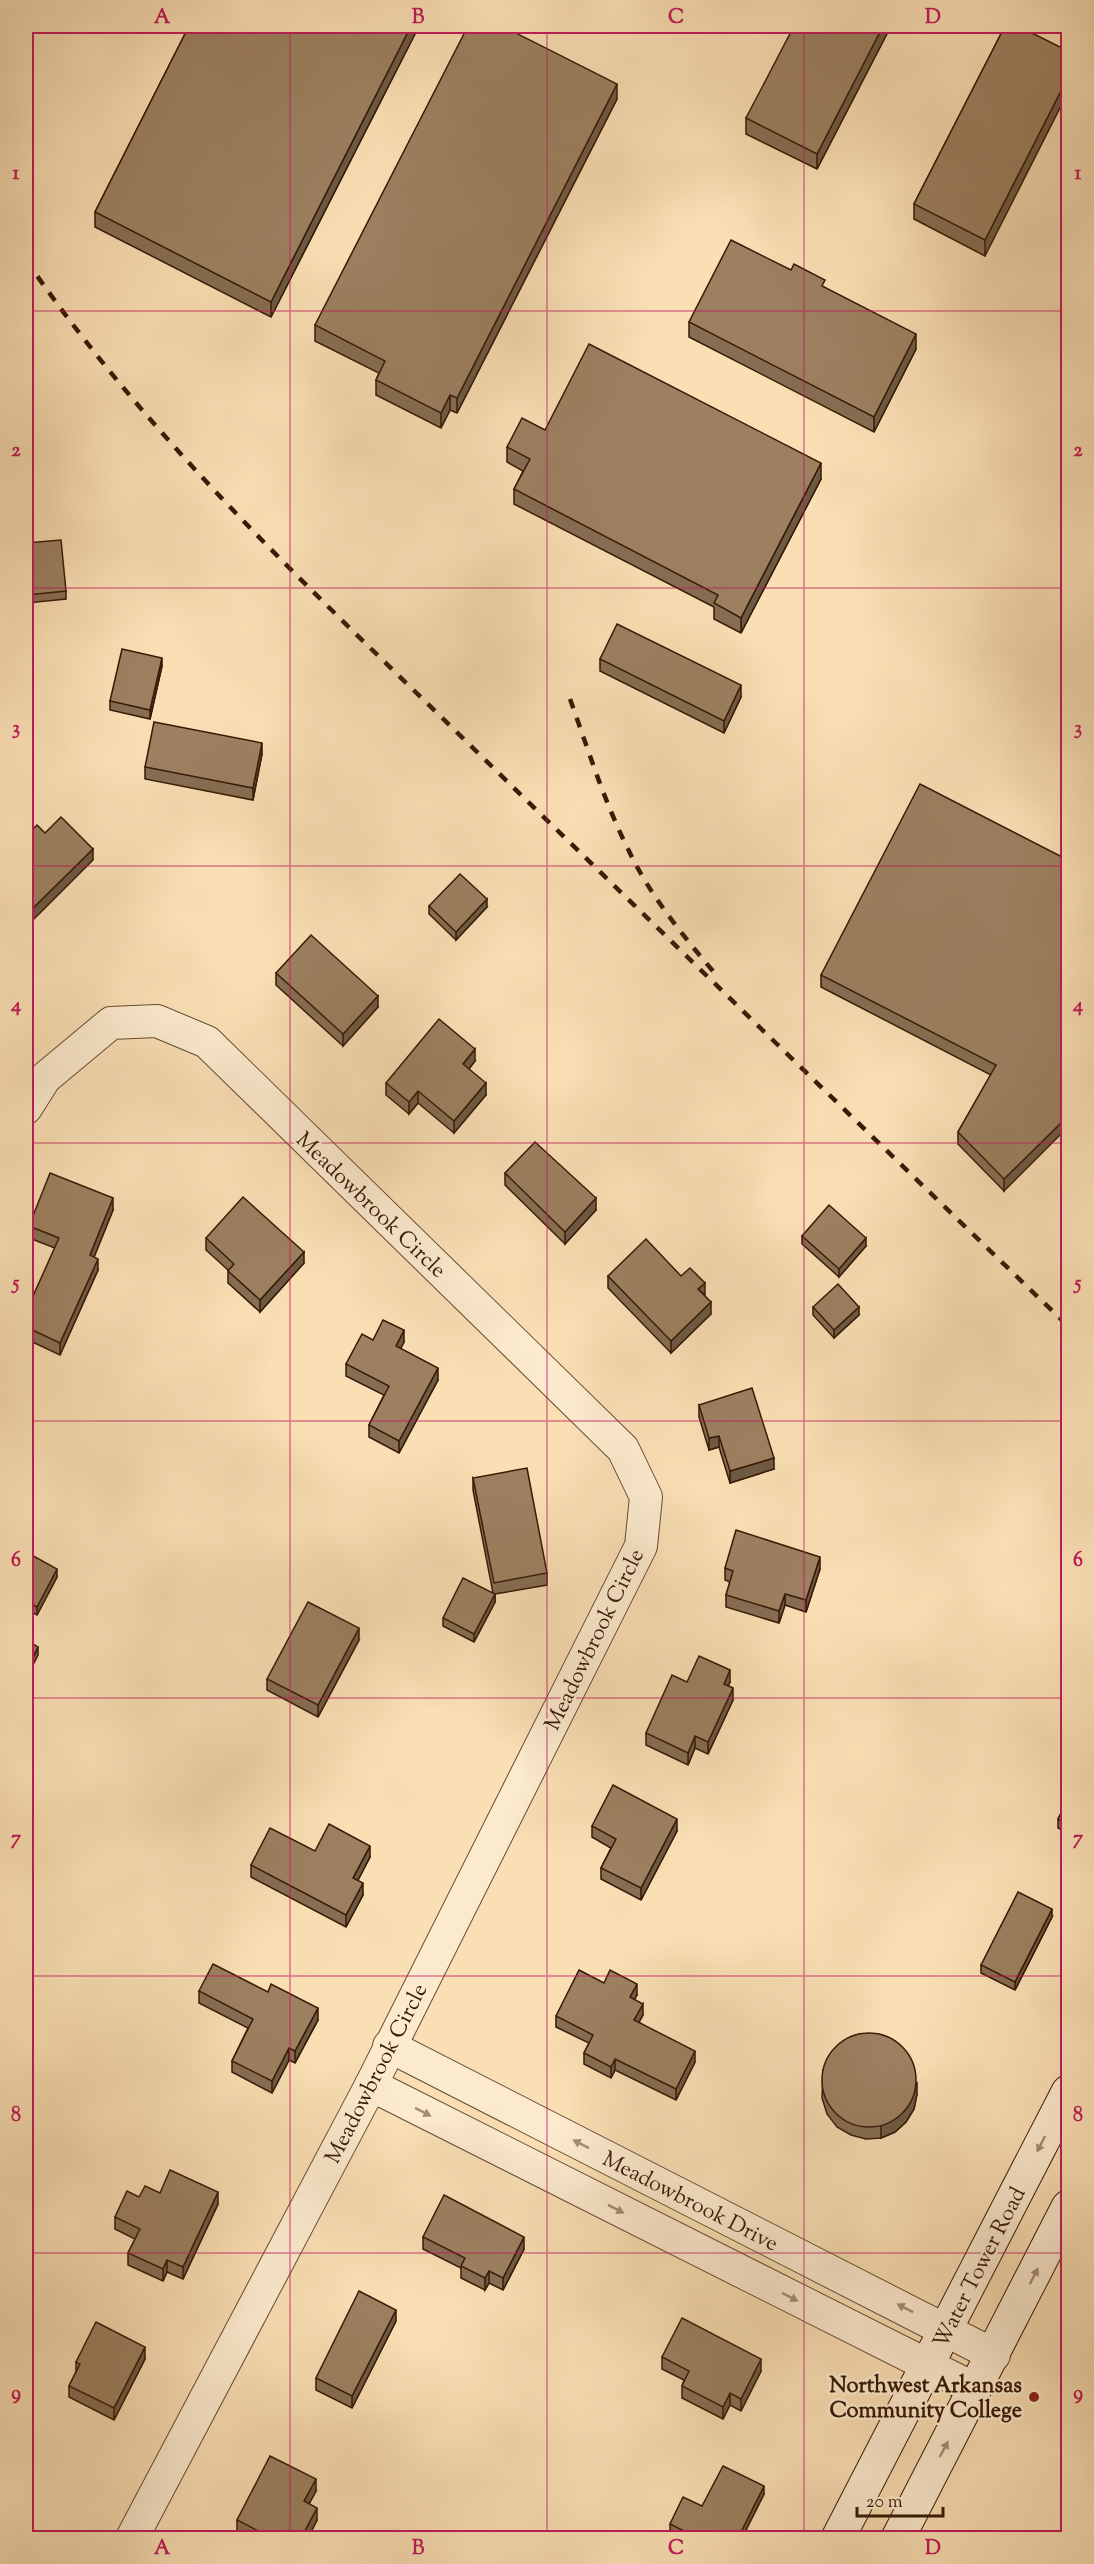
<svg xmlns="http://www.w3.org/2000/svg" width="1094" height="2564" viewBox="0 0 1094 2564" font-family="'Sorts Mill Goudy',serif">
  <style>
    .lines { fill: none; stroke-linecap: round; stroke-linejoin: round }
    .street-casing { stroke: #684a32; stroke-width: 34 }
    .secondary-casing { stroke: #371906; stroke-width: 35 }
    .street { stroke: #fceace; stroke-width: 32 }
    .secondary { stroke: #fceace; stroke-width: 33 }
    .rail { stroke: #371906; stroke-width: 4.5; stroke-dasharray: 10 10; stroke-linecap: butt }
    .wall { fill: #866e53; stroke: #371906; stroke-width: 1.5 }
    .shaded-wall { fill: #6d5a43; stroke: #371906; stroke-width: 1.5 }
    .building { fill: #9c8060; stroke: #371906; stroke-width: 1.5 }
    .oneway { fill: #a38c74 }
    .grid { fill: none; stroke: #c2185b; stroke-width: 1.5; stroke-opacity: 0.55 }
    .poi-dot { fill: #8f2418; stroke: #fceace; stroke-width: 2 }
    .labels { text-anchor: middle; stroke-width: 5; stroke-linejoin: round; paint-order: stroke }
    .street-label { font-size: 22px; fill: #371906; stroke: #fceace }
    .poi-label { font-size: 22px; font-weight: bold; fill: #371906; stroke: #fceace; text-anchor: end }
    .neatline { fill: none; stroke: #c2185b; stroke-width: 2 }
    .grid-label { font-size: 20px; text-anchor: middle; font-weight: bold; fill: #c2185b }
  </style>
  <rect width="100%" height="100%" fill="#fadfb4"/>
  <filter id="stains"><feTurbulence type="fractalNoise" baseFrequency=".00333" numOctaves="4"/><feColorMatrix values="0 0 0 0 .2 0 0 0 0 .09 0 0 0 0 .02 0 0 0 .5 -.17"/></filter>
  <radialGradient id="worn" r=".72"><stop offset=".6" stop-color="#630" stop-opacity="0"/><stop offset="1" stop-color="#630" stop-opacity=".3"/></radialGradient>
  <g class="lines">
    <g class="street-casing">
      <g id="street">
        <path d="M26 1108 45 1078 111 1023 157 1021 207 1042 623 1449 646 1497 641 1546 371 2085 132 2538"/>
        <path d="M389 2046 994 2355"/>
        <path d="M371 2085 975 2389"/>
      </g>
    </g>
    <g class="secondary-casing">
      <g id="secondary">
        <path d="M838 2538 1068 2092"/>
        <path d="M898 2538 1068 2207"/>
      </g>
    </g>
    <use href="#street" class="street"/>
    <use href="#secondary" class="secondary"/>
    <g class="rail">
      <path d="M26 260C154 446 316 594 476 751 673 943 870 1135 1068 1326"/>
      <path d="M570 699C588 749 604 801 628 849 650 896 684 937 718 977"/>
    </g>
  </g>
  <g class="wall">
    <path d="M189 26H419L271 317 95 227V212Z"/>
    <path d="M891 26 817 169 746 134V118Z"/>
    <path d="M1005 26 985 256 914 219V204Z"/>
    <path d="M617 99 457 413 450 410 441 428 376 395V380L379 373 315 341V325Z"/>
    <path d="M791 270 825 288 916 349 874 432 689 337V322Z"/>
    <path d="M545 430 821 479 741 633 714 619V607L514 504V489L523 471 507 462V447Z"/>
    <path d="M26 543 66 591V599L27 603 26 588Z"/>
    <path d="M600 659 741 697 724 733 600 671Z"/>
    <path d="M162 666 150 719 110 710V701Z"/>
    <path d="M262 754 253 800 145 779V767Z"/>
    <path d="M1068 860 1004 1191 958 1144V1132L991 1075 821 987V975Z"/>
    <path d="M429 906 487 907 456 940 429 914Z"/>
    <path d="M276 973 378 1007 343 1046 276 985Z"/>
    <path d="M475 1061 469 1069 486 1095 454 1133 418 1103 409 1114 386 1095V1083Z"/>
    <path d="M505 1173 596 1210 565 1244 505 1185Z"/>
    <path d="M113 1210 94 1257 98 1270 60 1355 26 1339V1312L55 1248 29 1238V1226Z"/>
    <path d="M802 1236 866 1246 839 1277 802 1244Z"/>
    <path d="M206 1238 304 1263 260 1312 228 1283V1270L206 1250Z"/>
    <path d="M608 1276H681L711 1314 671 1353 608 1288Z"/>
    <path d="M813 1307 859 1315 834 1338 813 1315Z"/>
    <path d="M373 1340 404 1342 400 1349 438 1380 399 1453 369 1437V1425L384 1395 346 1376V1364Z"/>
    <path d="M699 1405 774 1469 730 1483 719 1447 709 1450 699 1417Z"/>
    <path d="M473 1478 547 1573V1585L495 1594V1602L474 1642 443 1626V1618L493 1593 473 1490Z"/>
    <path d="M26 1552 57 1577 37 1615 26 1609Z"/>
    <path d="M725 1568 820 1569 806 1612 785 1605 779 1623 726 1607V1595L730 1582 725 1580Z"/>
    <path d="M359 1640 318 1717 267 1690V1679Z"/>
    <path d="M687 1682H730L728 1686 733 1700 708 1754 695 1748 688 1765 646 1745V1733Z"/>
    <path d="M1068 1799V1833L1058 1828V1819Z"/>
    <path d="M592 1826 677 1831 641 1900 601 1879V1868L611 1848 592 1837Z"/>
    <path d="M315 1851 370 1857 358 1880 363 1895 346 1927 251 1877V1865Z"/>
    <path d="M1052 1917 1015 1990 981 1973V1965Z"/>
    <path d="M604 1983 637 1995 634 1999 643 2015 639 2022 695 2062 676 2100 615 2070 611 2078 584 2064V2053L589 2043 556 2027V2016Z"/>
    <path d="M199 1991 318 2020 295 2063 289 2060 272 2093 232 2072V2061L248 2028 199 2003Z"/>
    <path d="M823 2070 917 2094 914 2109 906 2122 895 2132 881 2138 866 2139 851 2135 837 2127 827 2114 822 2098Z"/>
    <path d="M160 2193 218 2204 183 2279 167 2272 163 2281 128 2265V2253L135 2239 115 2229V2217L139 2197Z"/>
    <path d="M423 2237 524 2249 503 2290 489 2283 485 2290 461 2278V2268L423 2249Z"/>
    <path d="M396 2321 352 2408 316 2390V2378Z"/>
    <path d="M662 2357 761 2371 741 2411 730 2405 723 2419 682 2398V2386L684 2380 662 2369Z"/>
    <path d="M145 2359 114 2420 69 2397V2386L76 2372V2362Z"/>
    <path d="M316 2491 309 2504 317 2520 308 2538H249L237 2532V2520Z"/>
    <path d="M764 2494 742 2538H682L670 2533V2524L702 2506Z"/>
  </g>
  <g class="shaded-wall">
    <path d="M411 26H419L271 317V302Z"/>
    <path d="M883 26H891L817 169V154Z"/>
    <path d="M1068 77V92L985 256V240Z"/>
    <path d="M617 84V99L457 413V398Z"/>
    <path d="M916 334V349L874 432V417Z"/>
    <path d="M450 395V410L441 428V413Z"/>
    <path d="M821 463V479L741 633V618Z"/>
    <path d="M162 658V666L150 719V710Z"/>
    <path d="M741 685V697L724 733V721Z"/>
    <path d="M262 743V754L253 800V788Z"/>
    <path d="M93 849V860L26 927V915Z"/>
    <path d="M487 899V907L456 940V932Z"/>
    <path d="M378 996V1007L343 1046V1034Z"/>
    <path d="M475 1049V1061L463 1076V1064Z"/>
    <path d="M486 1083V1095L454 1133V1121Z"/>
    <path d="M418 1091V1103L409 1114V1102Z"/>
    <path d="M1068 1116V1127L1004 1191V1179Z"/>
    <path d="M113 1198V1210L90 1267V1255Z"/>
    <path d="M596 1198V1210L565 1244V1232Z"/>
    <path d="M866 1238V1246L839 1277V1269Z"/>
    <path d="M304 1252V1263L260 1312V1300Z"/>
    <path d="M98 1259V1270L60 1355V1343Z"/>
    <path d="M705 1283V1295L698 1289Z"/>
    <path d="M711 1302V1314L671 1353V1341Z"/>
    <path d="M859 1307V1315L834 1338V1330Z"/>
    <path d="M404 1330V1342L396 1358V1346Z"/>
    <path d="M438 1368V1380L399 1453V1441Z"/>
    <path d="M719 1436V1447L709 1450V1438Z"/>
    <path d="M774 1458V1469L730 1483V1471Z"/>
    <path d="M820 1557V1569L806 1612V1600Z"/>
    <path d="M57 1569V1577L37 1615V1607Z"/>
    <path d="M495 1594V1602L474 1642V1634Z"/>
    <path d="M785 1594V1605L779 1623V1611Z"/>
    <path d="M359 1628V1640L318 1717V1705Z"/>
    <path d="M38 1647V1655L26 1679V1671Z"/>
    <path d="M730 1670V1682L724 1696V1684Z"/>
    <path d="M733 1688V1700L708 1754V1742Z"/>
    <path d="M695 1736V1748L688 1765V1753Z"/>
    <path d="M677 1819V1831L641 1900V1888Z"/>
    <path d="M370 1846V1857L353 1890V1878Z"/>
    <path d="M363 1883V1895L346 1927V1915Z"/>
    <path d="M1052 1909V1917L1015 1990V1982Z"/>
    <path d="M637 1984V1995L630 2008V1997Z"/>
    <path d="M643 2004V2015L634 2031V2020Z"/>
    <path d="M318 2008V2020L295 2063V2051Z"/>
    <path d="M289 2048V2060L272 2093V2081Z"/>
    <path d="M695 2051V2062L676 2100V2089Z"/>
    <path d="M615 2059V2070L611 2078V2067Z"/>
    <path d="M917 2083V2094L914 2109 906 2122 895 2132 881 2138V2126Z"/>
    <path d="M218 2192V2204L183 2279V2267Z"/>
    <path d="M524 2237V2249L503 2290V2278Z"/>
    <path d="M167 2260V2272L163 2281V2269Z"/>
    <path d="M489 2271V2283L485 2290V2278Z"/>
    <path d="M396 2310V2321L352 2408V2396Z"/>
    <path d="M145 2347V2359L114 2420V2408Z"/>
    <path d="M761 2359V2371L741 2411V2399Z"/>
    <path d="M730 2393V2405L723 2419V2407Z"/>
    <path d="M316 2479V2491L304 2513V2501Z"/>
    <path d="M764 2486V2494L742 2538H738Z"/>
    <path d="M317 2508V2520L308 2538H301Z"/>
  </g>
  <g class="building">
    <path d="M189 26H411L271 302 95 212Z"/>
    <path d="M468 26H502L617 84 457 398 450 395 441 413 376 380 385 361 315 325Z"/>
    <path d="M794 26H883L817 154 746 118Z"/>
    <path d="M1005 26H1018L1068 51V77L985 240 914 204Z"/>
    <path d="M731 240 791 270 794 264 825 280 822 286 916 334 874 417 689 322Z"/>
    <path d="M589 344 821 463 741 618 714 603 718 595 514 489 530 459 507 447 522 418 545 430Z"/>
    <path d="M61 540 66 591 27 595 26 580V543Z"/>
    <path d="M617 624 741 685 724 721 600 659Z"/>
    <path d="M122 649 162 658 150 710 110 701Z"/>
    <path d="M154 722 262 743 253 788 145 767Z"/>
    <path d="M920 784 1068 860V1116L1004 1179 958 1132 996 1065 821 975Z"/>
    <path d="M61 817 93 849 26 915V836L37 825 45 833Z"/>
    <path d="M460 874 487 899 456 932 429 906Z"/>
    <path d="M311 935 378 996 343 1034 276 973Z"/>
    <path d="M439 1019 475 1049 463 1064 486 1083 454 1121 418 1091 409 1102 386 1083Z"/>
    <path d="M535 1142 596 1198 565 1232 505 1173Z"/>
    <path d="M50 1173 113 1198 90 1255 98 1259 60 1343 26 1327V1312L59 1238 29 1226Z"/>
    <path d="M243 1197 304 1252 260 1300 228 1271 234 1264 206 1238Z"/>
    <path d="M829 1205 866 1238 839 1269 802 1236Z"/>
    <path d="M646 1239 681 1276 690 1268 705 1283 698 1289 711 1302 671 1341 608 1276Z"/>
    <path d="M838 1284 859 1307 834 1330 813 1307Z"/>
    <path d="M383 1320 404 1330 396 1346 438 1368 399 1441 369 1425 389 1386 346 1364 362 1334 373 1340Z"/>
    <path d="M752 1388 774 1458 730 1471 719 1436 709 1438 699 1405Z"/>
    <path d="M527 1468 547 1573 494 1583 473 1478Z"/>
    <path d="M736 1530 820 1557 806 1600 785 1594 779 1611 726 1595 733 1571 725 1568Z"/>
    <path d="M26 1552 57 1569 37 1607 26 1601Z"/>
    <path d="M463 1578 495 1594 474 1634 443 1618Z"/>
    <path d="M308 1602 359 1628 318 1705 267 1679Z"/>
    <path d="M26 1640 38 1647 26 1671Z"/>
    <path d="M699 1656 730 1670 724 1684 733 1688 708 1742 695 1736 688 1753 646 1733 672 1675 687 1682Z"/>
    <path d="M613 1785 677 1819 641 1888 601 1868 616 1839 592 1826Z"/>
    <path d="M1068 1799V1825L1058 1819Z"/>
    <path d="M329 1824 370 1846 353 1878 363 1883 346 1915 251 1865 270 1828 315 1851Z"/>
    <path d="M1018 1892 1052 1909 1015 1982 981 1965Z"/>
    <path d="M213 1964 268 1992 271 1984 318 2008 295 2051 289 2048 272 2081 232 2061 253 2019 199 1991Z"/>
    <path d="M579 1970 604 1983 610 1970 637 1984 630 1997 643 2004 634 2020 695 2051 676 2089 615 2059 611 2067 584 2053 593 2035 556 2016Z"/>
    <circle cx="869" cy="2080" r="47"/>
    <path d="M170 2170 218 2192 183 2267 167 2260 163 2269 128 2253 140 2229 115 2217 127 2191 139 2197 145 2186 160 2193Z"/>
    <path d="M444 2195 524 2237 503 2278 489 2271 485 2278 461 2266 465 2258 423 2237Z"/>
    <path d="M359 2291 396 2310 352 2396 316 2378Z"/>
    <path d="M682 2318 761 2359 741 2399 730 2393 723 2407 682 2386 689 2371 662 2357Z"/>
    <path d="M96 2322 145 2347 114 2408 69 2386 80 2364 76 2362Z"/>
    <path d="M270 2456 316 2479 304 2501 317 2508 301 2538 288 2532 284 2538H272L237 2520Z"/>
    <path d="M723 2466 764 2486 738 2538H685L688 2533 670 2524 683 2497 702 2506Z"/>
  </g>
  <defs><path id="oneway-solid" d="M-6-.8H1V-3.2L6.5 0L1 3.2V.8H-6Z" transform="scale(1.5)"/></defs>
  <g class="oneway">
    <use href="#oneway-solid" transform="translate(423 2112) rotate(27)"/>
    <use href="#oneway-solid" transform="translate(581 2144) rotate(-153)"/>
    <use href="#oneway-solid" transform="translate(1041 2144) rotate(117)"/>
    <use href="#oneway-solid" transform="translate(616 2209) rotate(27)"/>
    <use href="#oneway-solid" transform="translate(1034 2276) rotate(-63)"/>
    <use href="#oneway-solid" transform="translate(790 2297) rotate(27)"/>
    <use href="#oneway-solid" transform="translate(905 2308) rotate(-153)"/>
    <use href="#oneway-solid" transform="translate(944 2449) rotate(-62)"/>
  </g>
  <path class="grid" d="M290 26V2538M547 26V2538M804 26V2538M26 311H1068M26 588H1068M26 866H1068M26 1143H1068M26 1421H1068M26 1698H1068M26 1976H1068M26 2253H1068"/>
  <circle class="poi-dot" cx="1034" cy="2397" r="6"/>
  <g class="labels">
    <g class="street-label">
      <text transform="translate(372 1204) rotate(44)" y="8">Meadowbrook Circle</text>
      <text transform="translate(593 1639) rotate(-64)" y="8">Meadowbrook Circle</text>
      <text transform="translate(375 2073) rotate(-63)" y="8">Meadowbrook Circle</text>
      <text transform="translate(691 2200) rotate(27)" y="8">Meadowbrook Drive</text>
      <text transform="translate(978 2267) rotate(-63)" y="8">Water Tower Road</text>
    </g>
    <g class="poi-label">
      <text x="1022" y="2392">Northwest Arkansas<tspan x="1022" dy="25">Community College</tspan></text>
    </g>
  </g>
  <rect width="1094" height="2564" fill="none" stroke="#fadfb4" stroke-width="66"/>
  <path d="M857 2507v9h86v-9" fill="none" stroke="#371906" stroke-width="3"/>
  <text x="866" y="2507" font-size="18" fill="#371906" stroke="#fceace" stroke-width="4.5" paint-order="stroke">20 m</text>
  <rect x="33" y="33" width="1028" height="2498" class="neatline"/>
  <g class="grid-label">
    <text x="162" y="23">A</text>
    <text x="418" y="23">B</text>
    <text x="676" y="23">C</text>
    <text x="933" y="23">D</text>
    <text x="16" y="179">1</text>
    <text x="1078" y="179">1</text>
    <text x="16" y="456">2</text>
    <text x="1078" y="456">2</text>
    <text x="16" y="734">3</text>
    <text x="1078" y="734">3</text>
    <text x="16" y="1011">4</text>
    <text x="1078" y="1011">4</text>
    <text x="16" y="1289">5</text>
    <text x="1078" y="1289">5</text>
    <text x="16" y="1566">6</text>
    <text x="1078" y="1566">6</text>
    <text x="16" y="1844">7</text>
    <text x="1078" y="1844">7</text>
    <text x="16" y="2121">8</text>
    <text x="1078" y="2121">8</text>
    <text x="16" y="2399">9</text>
    <text x="1078" y="2399">9</text>
    <text x="162" y="2554">A</text>
    <text x="418" y="2554">B</text>
    <text x="676" y="2554">C</text>
    <text x="933" y="2554">D</text>
  </g>
  <rect width="100%" height="100%" filter="url(#stains)"/>
  <rect width="100%" height="100%" fill="url(#worn)"/>
</svg>
